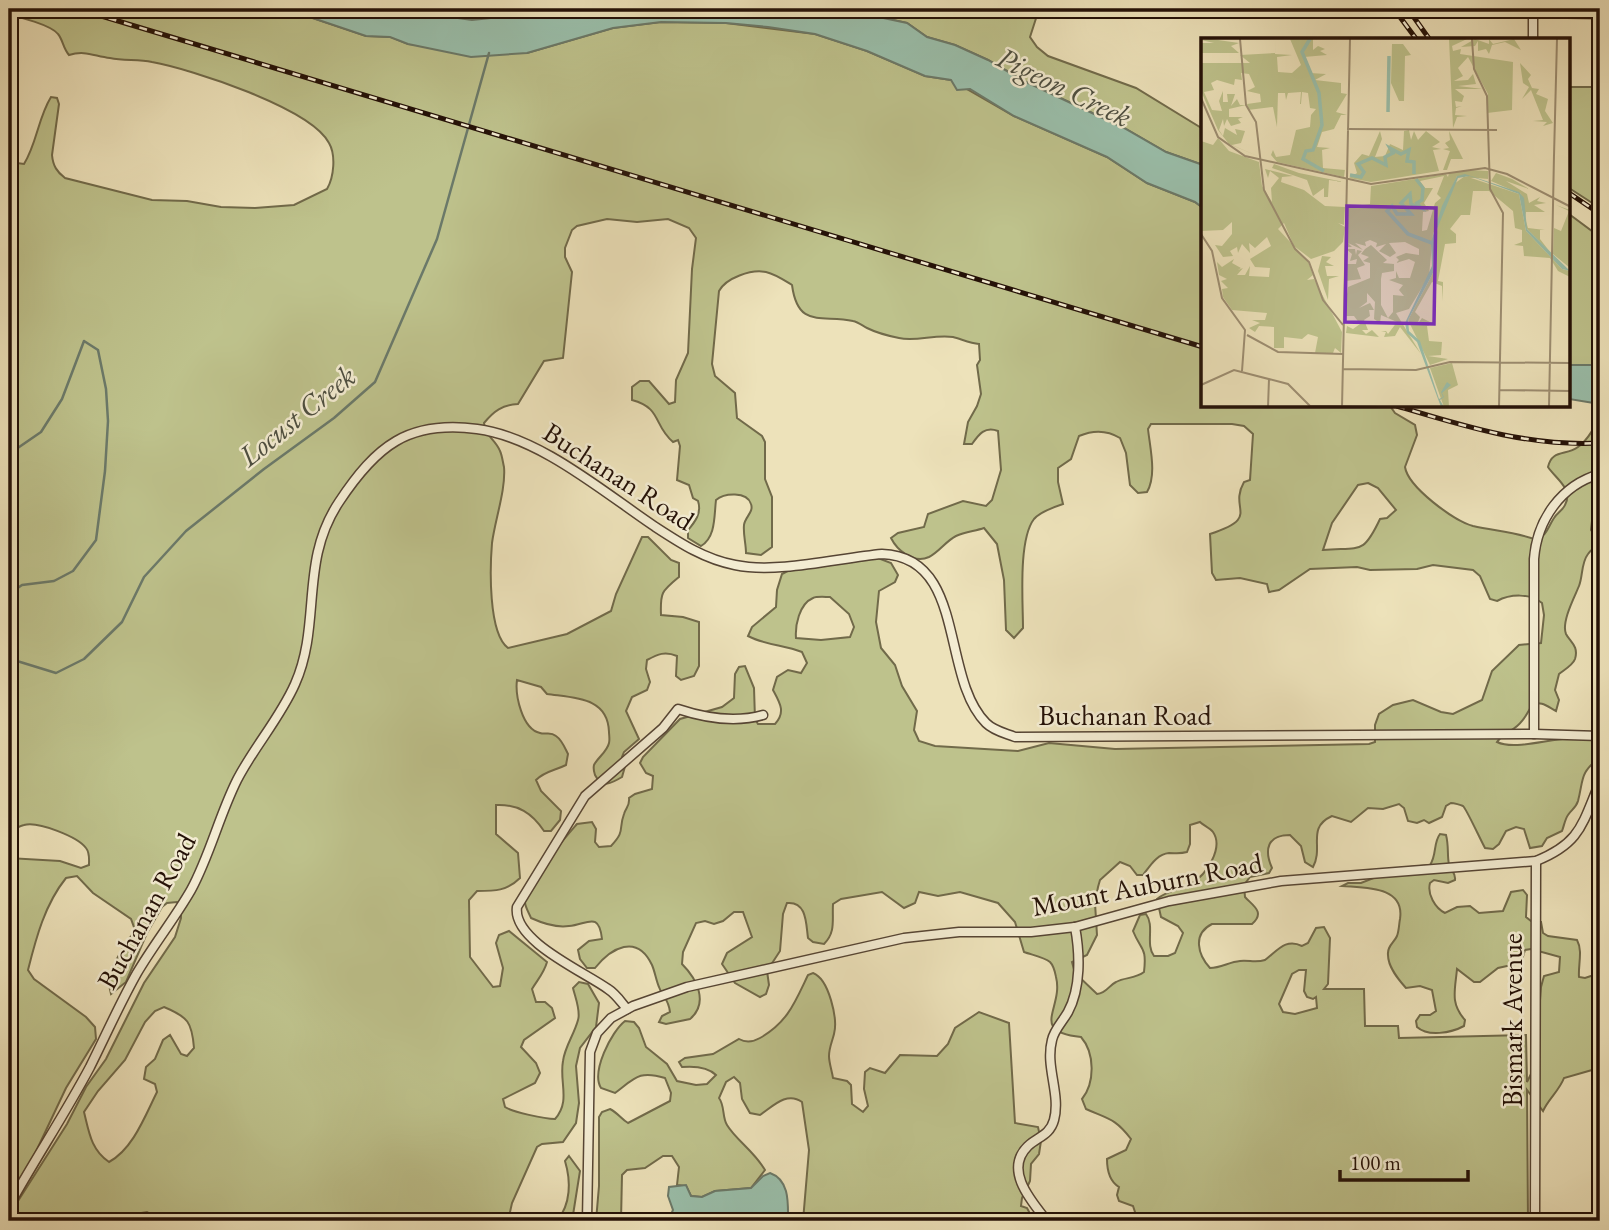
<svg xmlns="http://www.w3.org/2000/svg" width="1609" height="1230" viewBox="0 0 1609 1230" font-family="'EB Garamond',serif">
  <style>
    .green { fill: #bec28c; stroke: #716a4a; stroke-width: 2; fill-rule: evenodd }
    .water { fill: #9abfab; stroke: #6b7969; stroke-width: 2 }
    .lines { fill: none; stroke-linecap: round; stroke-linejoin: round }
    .stream { stroke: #6b7969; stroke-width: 2.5 }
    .minor-casing { stroke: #564534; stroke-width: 11 }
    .minor { stroke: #f3ecd2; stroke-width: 8 }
    .rail-casing { stroke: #241107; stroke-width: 5 }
    .rail { stroke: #f3ecd2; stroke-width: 2.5; stroke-dasharray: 8; stroke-linecap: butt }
    .labels { text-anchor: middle; stroke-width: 5; stroke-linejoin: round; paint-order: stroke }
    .street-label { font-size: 28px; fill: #241107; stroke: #f3ecd2 }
    .water-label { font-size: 30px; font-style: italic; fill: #4d4e40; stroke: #f3ecd2 }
    .inset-river { fill: none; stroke: #9abfab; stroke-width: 3.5 }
    .inset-road { fill: none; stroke: #9d8e72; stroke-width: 2 }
    .view { fill: #7b2cbf; fill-opacity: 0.15; stroke: #7b2cbf; stroke-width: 3.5 }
    .inset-edge { fill: none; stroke: #241107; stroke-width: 3.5 }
  </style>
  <rect width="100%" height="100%" fill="#ede2ba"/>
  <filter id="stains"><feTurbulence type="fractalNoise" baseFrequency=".00286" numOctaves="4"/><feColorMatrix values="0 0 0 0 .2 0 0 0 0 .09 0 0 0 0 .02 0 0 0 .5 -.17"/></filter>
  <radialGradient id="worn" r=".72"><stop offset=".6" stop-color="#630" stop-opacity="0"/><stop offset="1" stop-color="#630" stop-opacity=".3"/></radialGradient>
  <g class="green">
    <path d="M9 9H286L366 36 391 37 408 44 527 53 613 28 661 22 726 23 815 34 867 51 925 76 951 80 1014 116 1107 157 1147 183 1195 202 1203 208V406H1390L1395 413 1415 425 1417 435 1405 467C1408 487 1454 521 1473 526 1495 531 1516 532 1537 540 1547 535 1548 527 1554 518 1557 513 1563 510 1565 505 1574 489 1555 478 1548 467 1552 449 1566 456 1578 447 1589 439 1595 426 1600 415V510L1597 509 1593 512 1591 530 1596 537V546C1593 549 1590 551 1588 554 1581 563 1583 576 1579 586 1575 596 1561 622 1566 634 1570 642 1579 646 1575 659 1573 665 1564 670 1559 674L1555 690 1559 700 1556 711C1548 707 1541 700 1532 705 1526 716 1521 725 1510 731 1504 735 1501 736 1497 742 1520 753 1567 730 1600 741V757C1579 774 1584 778 1578 801 1576 808 1571 810 1568 815 1565 819 1564 826 1562 831L1547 838 1542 846 1530 848 1524 829 1516 827 1506 831 1499 844 1493 849 1485 848C1481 841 1466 808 1463 806 1461 805 1454 803 1451 803L1446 806 1442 817 1429 823 1424 820 1417 823 1408 821 1404 808 1399 804 1383 809 1368 808 1351 822 1332 816C1306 828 1324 847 1313 867L1305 862 1301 846 1290 835C1267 835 1264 850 1272 868L1269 873 1250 877 1244 885 1245 897C1252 905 1266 912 1252 924H1212C1192 934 1198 955 1210 968 1221 968 1229 962 1240 961 1249 960 1256 963 1265 960 1278 950 1286 938 1302 946L1308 943 1316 928 1324 927 1330 938 1328 984 1324 989H1364L1365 1026H1398L1399 1038 1526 1035 1527 1082 1535 1066 1541 987 1544 976 1559 972 1560 957 1531 949 1525 950 1521 963 1498 968 1480 982H1474L1457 969C1455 991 1450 1003 1465 1020L1464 1026C1451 1033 1428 1037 1417 1027L1416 1021 1420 1015H1430L1436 1011 1432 990 1420 986 1406 988C1398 979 1388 967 1388 955 1387 946 1394 943 1397 936 1399 931 1399 924 1400 919 1405 886 1365 888 1342 886L1348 883H1361L1399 868 1430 865C1437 855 1433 843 1440 834L1446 835C1449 846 1447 857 1449 864 1451 872 1456 872 1455 880L1448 883 1434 880 1430 883C1427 894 1435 908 1445 913L1457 907 1470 906 1479 913 1503 911 1511 892 1523 890 1527 895 1526 917 1531 921 1541 922 1543 933 1548 936 1577 940C1583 951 1578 965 1579 977L1585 978 1600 973V1064L1592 1070 1564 1078C1559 1091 1549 1098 1543 1111L1527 1090 1528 1221H1138L1133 1206 1119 1201 1117 1195 1119 1187C1109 1181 1107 1170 1107 1159L1126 1150 1131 1139C1115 1118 1108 1119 1086 1109L1082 1099C1095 1083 1095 1053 1081 1037 1028 1032 1064 1008 1056 977 1055 972 1054 966 1050 962 1044 957 1032 955 1024 952L1015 922 998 903 960 892 938 896 919 892 915 903 904 908 882 892 841 899 833 904C832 920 836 932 824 944L813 942 808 938C806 924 807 901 787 903L783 914 780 951 767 971 769 985 766 994 760 997 735 983 722 964 727 953 752 937 743 912H734L723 921 714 924 705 921 696 923 683 952 682 964C697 979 709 1003 690 1019L666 1024 659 1022 662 1016 670 1012C668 997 663 999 659 987 656 980 655 972 652 965 637 933 611 948 595 968H587L580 959 578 950 589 941 602 939C599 911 588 924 569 926 557 928 542 923 531 918 529 913 525 907 525 902 525 883 564 839 577 824L592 822 596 829 595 842 599 847 611 846C626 830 618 830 624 814 626 807 630 806 629 798L635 794 652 789 653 776 646 773 640 763 643 757 680 719 722 707 734 698 735 674 739 667 745 666 754 688 755 719 758 724H775C786 712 780 703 773 690L777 677 788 670 801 673 807 663 802 652C784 645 765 645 748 636L752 627 776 607 777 590 782 574 797 566H823L878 558 891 563 898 575 895 582 879 591 876 622 881 648 895 665 902 686 917 711 914 730 919 741 935 746 1001 750 1018 751 1049 743 1115 749 1369 744 1375 742V725L1379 714 1393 705 1413 700 1441 712 1453 714 1482 700 1492 671 1519 645 1541 643 1544 615 1542 603C1530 593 1510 594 1497 601L1490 599 1480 576 1473 570 1433 565 1417 569 1370 570 1357 567 1310 569 1279 590 1269 592 1267 584 1240 578 1216 580 1212 573 1210 534C1262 517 1228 510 1244 482L1250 480 1253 434 1244 426 1232 424H1151L1148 429C1150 448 1157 475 1147 492L1138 493 1130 485 1126 453 1120 438C1107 430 1093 430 1079 436L1071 459 1058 468V482L1063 504C1054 507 1040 512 1034 519 1018 540 1023 602 1023 628L1014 638 1006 630 1004 580 997 544 984 528C975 531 965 532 956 536 946 541 939 552 929 557 913 564 897 550 891 538L898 533 924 527 928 514 963 501 986 506 992 500 1001 470 998 431C985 426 979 434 972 444H964L968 422 977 406 981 394 977 365 980 360 979 344C970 343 961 339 953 337 935 334 916 342 899 338 889 336 877 333 867 328 863 326 858 322 853 321 823 314 798 330 792 285 784 280 775 274 766 272 751 269 726 278 719 291L712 364 715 376 735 393 737 418 762 436 765 442V479L772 497V547L761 555 746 553C746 544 743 534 744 525 745 517 754 512 751 504 747 491 724 493 716 500 714 516 716 537 701 546L688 538V530C695 522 702 513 698 501L693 498 689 485 677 480 680 446 678 440 673 442C653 425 662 408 632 400V387L640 381H649L669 404 675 402 676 380 688 353 692 269 696 238 689 228 668 219 637 222 607 219 577 226 572 230 565 248V257L572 272 563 358 544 361 518 404C502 405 494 411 484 423 485 436 496 440 500 451 502 455 503 463 504 467 506 489 495 520 492 543 490 567 488 633 508 648L567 634 611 611 616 594 642 537H648L671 560 679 563V577C662 591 660 592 661 615L683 617 699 622V666L694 676 681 680 676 676 677 656C665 651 658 654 647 660L646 669 650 682 647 690 632 697 626 711 639 739 624 752 622 757 626 763 622 777C612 783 602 789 595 775 594 772 593 769 594 765 598 757 607 752 609 743 610 739 609 735 609 732 608 697 575 698 547 694L541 687 517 680C515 695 522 729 540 733 546 735 550 731 556 736 562 740 565 748 568 754L566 765C554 771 545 771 536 780L541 791 561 811 560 820 551 831H544C532 813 518 804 496 805V834L518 853 520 878C507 891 495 891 477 891L469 900 470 957 493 987 500 986 503 968 496 943 499 935 509 931 547 962C544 973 538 979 532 989L536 1002H545L552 1008 555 1018 524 1040 521 1047 536 1063 540 1073 535 1083 503 1099 505 1107C512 1112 545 1119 555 1119 571 1101 559 1082 563 1061 565 1046 574 1035 578 1020 581 1011 575 997 573 988L579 982 588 984 599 1003 596 1027 580 1048 576 1066 579 1103 576 1123 563 1142 542 1144 537 1147 512 1203 508 1221H156L154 1216 147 1212 99 1220 67 1218 47 1221H20L16 1218 18 1201 67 1124 86 1087 106 1059 144 983 175 937 181 918V907L177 902 167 903 162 907 147 933 126 982 111 994C104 971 123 949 135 930L131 919 93 893 77 876 66 878C45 904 36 938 28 970L34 979 86 1017 95 1027 96 1039 66 1088 32 1160 21 1177 9 1185V858L60 861 81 868 89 865C89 859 90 853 86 848 78 837 38 821 24 825 19 826 13 830 9 833V162L24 164C37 143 38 118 51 97L57 98 59 104 52 155C53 166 57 172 65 178L152 200 187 201 221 207 255 208 294 205 327 189C334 177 336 155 329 143 311 108 191 69 152 62 138 59 124 61 110 58 94 56 85 50 69 55 63 48 63 40 58 34 51 25 20 17 9 15ZM1368 483 1378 488 1396 510 1387 518 1380 519C1363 555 1361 547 1323 550L1332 523 1358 485ZM830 597 849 614 854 627 850 637 821 640 796 638C795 626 799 604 813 598 817 596 825 597 830 597ZM1200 822C1203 825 1210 828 1213 832 1224 848 1206 875 1192 883 1180 890 1168 890 1157 899L1161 917 1178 926 1183 933 1175 953 1168 956H1154C1145 944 1155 926 1146 914L1140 915 1133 931C1141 951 1147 946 1144 972 1135 979 1125 977 1116 982 1108 986 1107 993 1097 994L1075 973 1072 962 1087 955 1097 935 1095 903 1098 887 1100 880 1120 862 1130 866 1137 875H1143C1150 866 1157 854 1169 853 1176 853 1180 854 1187 852L1190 844V825ZM1299 970H1306L1304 991 1307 997 1313 999 1316 997 1317 1008 1295 1014 1283 1012 1279 1004 1292 974ZM164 1007C188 1017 192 1022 194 1048L187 1056 181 1054 170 1035 163 1040 155 1059 146 1067 144 1079 155 1084 157 1092C145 1116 133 1149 109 1162 91 1150 89 1132 84 1112L98 1091 125 1060 145 1022 155 1011Z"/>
    <path d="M393 9H551L528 14 472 20Z"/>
    <path d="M839 9H1039L1030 37 1037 47 1048 56 1136 88 1203 129V165L1166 152 1124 128 1024 81 988 60 955 45 927 37 907 23 874 16 862 9 844 11Z"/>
    <path d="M1569 87H1600V208L1569 188Z"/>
    <path d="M1569 214 1596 234 1600 235V365H1569Z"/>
    <path d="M813 973C829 979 838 1019 834 1034 832 1042 829 1048 829 1056 829 1063 832 1071 833 1078L847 1081 851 1085 852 1104 863 1112 868 1106 864 1089 865 1072 870 1068 885 1073 900 1055 937 1056 948 1044 955 1028 979 1012 1009 1023 1015 1123 1038 1127 1041 1141 1039 1154 1031 1164 1030 1181 1022 1198 1021 1206 1027 1208 1034 1221H803L809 1150 802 1102C787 1091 773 1106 760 1115L750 1113 742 1099 740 1083 734 1077 726 1082 719 1098C725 1106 722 1117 727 1125 736 1140 754 1151 765 1170L751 1188 715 1191 702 1197 691 1196 686 1186 677 1185 679 1167 672 1156H663L645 1168 627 1170 622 1175 621 1221H596L599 1186V1117L602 1112 610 1109C618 1113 621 1119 628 1123L670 1101 671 1093 665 1078C639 1070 635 1078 615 1093L601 1088C591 1072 611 1032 625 1021L634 1022 639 1028 646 1047 667 1064 677 1081 696 1085 707 1084 716 1075C708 1067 694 1066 682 1067L679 1062 685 1058 713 1054 739 1039C746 1043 753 1042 760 1038 788 1022 795 1002 808 975Z"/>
    <path d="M569 1156 580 1171 573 1215 571 1221H557C571 1204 571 1181 565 1161Z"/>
  </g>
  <g class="water">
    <path d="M286 9H393L472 20 528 14 551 9H839L844 11 862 9 874 16 907 23 927 37 955 45 988 60 1024 81 1124 128 1166 152 1203 165V208L1195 202 1147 183 1107 157 1014 116 970 89 957 90 951 80 925 76 867 51 815 34 768 27 726 23 661 22 613 28 527 53 471 57 408 44 390 37 366 36Z"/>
    <path d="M1569 365H1600V404L1569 399Z"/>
    <path d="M770 1173C790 1180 788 1204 788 1221H668L673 1210 668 1196 669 1187 686 1185 691 1196 702 1197 715 1191 751 1188 763 1176Z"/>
  </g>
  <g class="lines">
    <g class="stream">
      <path d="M9 207 11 230 9 258"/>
      <path d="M9 454 41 432 62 399 84 341 98 350 106 389 108 421 105 471 96 540 73 571 54 581 22 585 9 594"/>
      <path d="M9 656 17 661 56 673 84 659 122 622 144 577 186 531 264 469 334 418 375 382 437 239 489 53"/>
    </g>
    <g class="minor-casing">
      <g id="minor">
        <path d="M1533 9V40"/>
        <path d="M1533 13 1600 14"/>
        <path d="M1534 734V559C1537 520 1561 485 1600 474"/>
        <path d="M627 1009C621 1002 616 994 608 989 585 972 512 941 517 907L585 796 663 728 678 709C705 718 735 723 763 715"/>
        <path d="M9 1206C35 1159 65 1114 90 1067 106 1035 120 1003 137 973 154 944 175 918 191 890 210 855 219 816 237 780 254 747 280 718 295 684 322 623 299 562 339 502 376 446 408 420 477 429 539 437 602 491 654 526 680 543 704 559 735 565 778 574 838 558 882 554 967 557 940 677 986 723 994 731 1005 733 1015 737L1534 734 1600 736"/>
        <path d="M587 1221 590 1052 597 1033 611 1018 633 1006 687 987 904 938 959 932H1031L1075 927 1169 901 1281 881 1536 861C1581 843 1582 824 1600 782"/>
        <path d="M1047 1221C1032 1202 1003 1170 1028 1146 1038 1137 1050 1135 1054 1120 1061 1094 1045 1067 1052 1040 1054 1030 1063 1021 1068 1012 1081 988 1080 954 1075 927"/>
        <path d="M1535 1221 1536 861"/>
      </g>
    </g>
    <use href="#minor" class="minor"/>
    <g class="rail-casing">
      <g id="rail">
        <path d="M78 9 1203 347"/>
        <path d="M1394 9 1417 40"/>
        <path d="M1408 9 1430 40"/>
        <path d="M1569 193 1600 214"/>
        <path d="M1397 406C1464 426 1529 447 1600 443"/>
      </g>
    </g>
    <use href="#rail" class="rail"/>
  </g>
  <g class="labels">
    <g class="street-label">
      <text transform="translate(619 476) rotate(33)" y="10">Buchanan Road</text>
      <text x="1125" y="725">Buchanan Road</text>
      <text transform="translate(1147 884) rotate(-11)" y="10">Mount Auburn Road</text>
      <text transform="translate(146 911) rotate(-61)" y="10">Buchanan Road</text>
      <text transform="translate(1512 1020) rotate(-90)" y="10">Bismark Avenue</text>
    </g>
    <g class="water-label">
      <text transform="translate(1064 87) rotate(26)" y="10">Pigeon Creek</text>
      <text transform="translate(297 416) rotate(-39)" y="10">Locust Creek</text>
    </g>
  </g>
  <g transform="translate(1201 38)">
    <rect width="369" height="369" fill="#ede2ba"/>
    <path d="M10 1 38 5 30 8 38 15H1L0 20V5H13L0 2ZM75 1 74 16 91 17 76 19 77 34 91 35 100 27 89 1H112V12L117 8 124 11 119 13 126 17 103 19 109 35 125 36 114 42 140 45V55L146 56 135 74 146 77H140L133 91 121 94 116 109 129 110 121 112 122 130 144 132 145 123 143 139 76 124 70 117 72 112 75 119 89 117 95 92 109 89 110 77 115 71 109 70 107 55 101 54 100 66H99L100 54 87 55 85 62 84 55H77L76 89 72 69 47 72 46 66 60 64 59 56 46 53 54 49 48 36 40 35 41 42 34 41 33 47 16 42 10 45 13 52 3 54 11 72 21 73 18 63 22 53V64H27L26 56H34L30 68 36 61 39 67H45L28 71V79H42L37 81 40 85 30 88 26 81 23 88 22 81 18 92 22 98 24 90 36 97 34 91 44 93 40 105 31 107 59 119 28 106 17 92 0 53V25H49L39 17 74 15ZM248 1H266L251 8 252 13 260 11 259 16 312 24 311 72 286 75 287 56 267 19 257 30 262 38 253 43 267 42 272 36 275 46 257 48 282 51H254L263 58 261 64 254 63 255 69 261 68 255 70 254 77 266 78 256 79 252 90ZM274 1 288 6V1L292 6 313 1 320 12 304 4 291 7 288 16 285 11 277 13V3L274 8 260 9ZM191 6H202L210 17 204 18 203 63H198L190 45ZM319 25 330 37 327 41 331 50 338 51 335 56 347 61 344 73 352 85 342 88 346 84 332 83 342 82 330 52 321 61 328 49 322 45ZM208 92 210 102 213 93 217 102 225 93 239 104 231 109 240 111 232 112 238 133 170 144 148 140 156 135 153 125 161 116 168 118 179 93 181 101 174 119 184 118 189 106 202 112 203 93ZM248 93 262 121H270H250L246 132H242L249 113 242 111 248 110 244 105 249 102ZM17 100 28 113 58 124 61 148 71 164 70 150 78 140 69 133 67 140 64 131 92 138 81 139 80 144 103 152 124 168 144 169 143 187 137 185 144 189 142 204 133 213 110 221 93 208 83 185 77 191 107 223 112 237 106 242 113 241 141 294 140 315 134 310 132 315H114L117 299 107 296 101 301 83 299V310H73V289L58 288 54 294 48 290 59 285 51 282H64L66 275 31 272 22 259 21 251 27 250 20 243 26 241 18 237 16 224 21 229 33 221 31 225 40 230 37 232 42 230 36 237H44L49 228 48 238 68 239 69 230 54 229 49 221 70 208 66 199 54 210 48 205 49 215 41 206 37 215 36 209 29 213 32 218 22 219 14 207 21 208 31 196V184L22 192 0 193V103L12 107ZM73 126 98 135 143 144 128 142 127 159H123V150L112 158 106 142 71 130ZM267 132 287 133V141L256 138 232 196 228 238 208 271 195 275 220 316 199 289 194 298 183 299 185 294 180 293H185L187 296 196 284 180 277 179 285 173 281 174 264 166 255V264L158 270 169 265 173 272H168L169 278 163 282 167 292H161L165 296 171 292 178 299 145 295 146 288 152 291 159 286 153 278H143L147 249 169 240V225L162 223 168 219 160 216 164 211 170 207 186 222 182 225 193 226V233L181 235 180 241V267L187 280 192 274V257L203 258 198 252 202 247 188 242 195 240V233L198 240H209L214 224 208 221 195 225 198 222 195 219 205 215 218 217V211L204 204 188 205 195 215 189 219 178 213 185 206 175 209 176 205 169 202 164 204 165 208 154 205 162 212 147 205 151 209H145L147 169 169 166 170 148 245 136 247 139 248 135ZM243 138 236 156 240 160 234 165 226 192 221 193 222 174 228 173 223 165 232 150H224L219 143ZM295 135 311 141 328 151 305 143 326 156 328 165 339 159 336 163 345 165 333 167 344 174H325L324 180 327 190 344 192H339V201L349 214 325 190 320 156 290 143ZM264 138 318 156 325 193 361 231 369 233V239L357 233 349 220 323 218 322 208 313 207 321 204V192L314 190 312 173 288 153H272L269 177H260L249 191 255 196V205L244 206 237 243 242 244V263L241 248 231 244 214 274 219 279 216 287 221 280 233 286 226 288 228 303 241 304 240 317 227 318 247 321 229 327 207 282 232 235 237 184 253 146ZM355 167 369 172V230L352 216 353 190 360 193 368 173ZM145 211H154L155 217 156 212 161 213 157 217 164 227 156 230 160 241 145 243V226H155L156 221 149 223 151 216ZM121 218 130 219 125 224 133 228H124L126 238H138L128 241 127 262 117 233ZM251 325 257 347 247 352 248 369H243L229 330Z" fill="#bec28c" fill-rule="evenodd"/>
    <path d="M264 136 318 154 323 160 326 191 369 233 361 231 325 193 318 156 269 138 257 140 234 196 232 235 207 282 208 293 219 303 238 361 242 359 240 354 246 344 250 347 241 355 243 359 239 362 243 369H240L216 304 206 295 204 285 231 228 230 204 241 168 256 138Z" fill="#9abfab"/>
    <path class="inset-river" d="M109 1 101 14 118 55 121 87 112 112 105 113 102 121 123 133M187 74 188 18M149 137 160 139 163 134 157 126 171 120 185 127 184 119 192 115 189 110 200 116 208 112 206 123 213 124V136M215 141 222 150 221 162 216 165 220 170 210 166 209 156 200 165 210 176H196L191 168 186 173 207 196 231 205"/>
    <path class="inset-road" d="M39 1 45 67 55 84 63 152 94 211 108 224 122 262 142 287M271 1 273 31 286 58 289 151 302 175 298 369M0 60 17 99 44 118 170 146 284 130 306 136 370 169M146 91 296 92M353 118 356 1M0 196 11 213 21 260 44 292 41 333M46 297 77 314 142 316M142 331 215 332 249 324 370 325M0 347 33 332 87 346 109 368 178 369M298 352 370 353M67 369 68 341M141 369 149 1M348 369 353 117"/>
    <path class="view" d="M146 168 235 170 233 286 144 284Z"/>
    <rect width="369" height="369" class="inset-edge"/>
  </g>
  <rect width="1609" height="1230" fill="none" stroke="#ede2ba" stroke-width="35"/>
  <rect x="10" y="10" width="1588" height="1209" fill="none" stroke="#241107" stroke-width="3.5"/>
  <rect x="18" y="18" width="1574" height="1195" fill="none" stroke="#241107" stroke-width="2"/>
  <path d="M1340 1170v10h128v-10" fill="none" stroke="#241107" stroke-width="3.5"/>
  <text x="1350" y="1170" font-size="21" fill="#241107" stroke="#f3ecd2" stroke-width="5" paint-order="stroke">100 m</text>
  <rect width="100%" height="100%" filter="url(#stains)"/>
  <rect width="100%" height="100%" fill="url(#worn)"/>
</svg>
